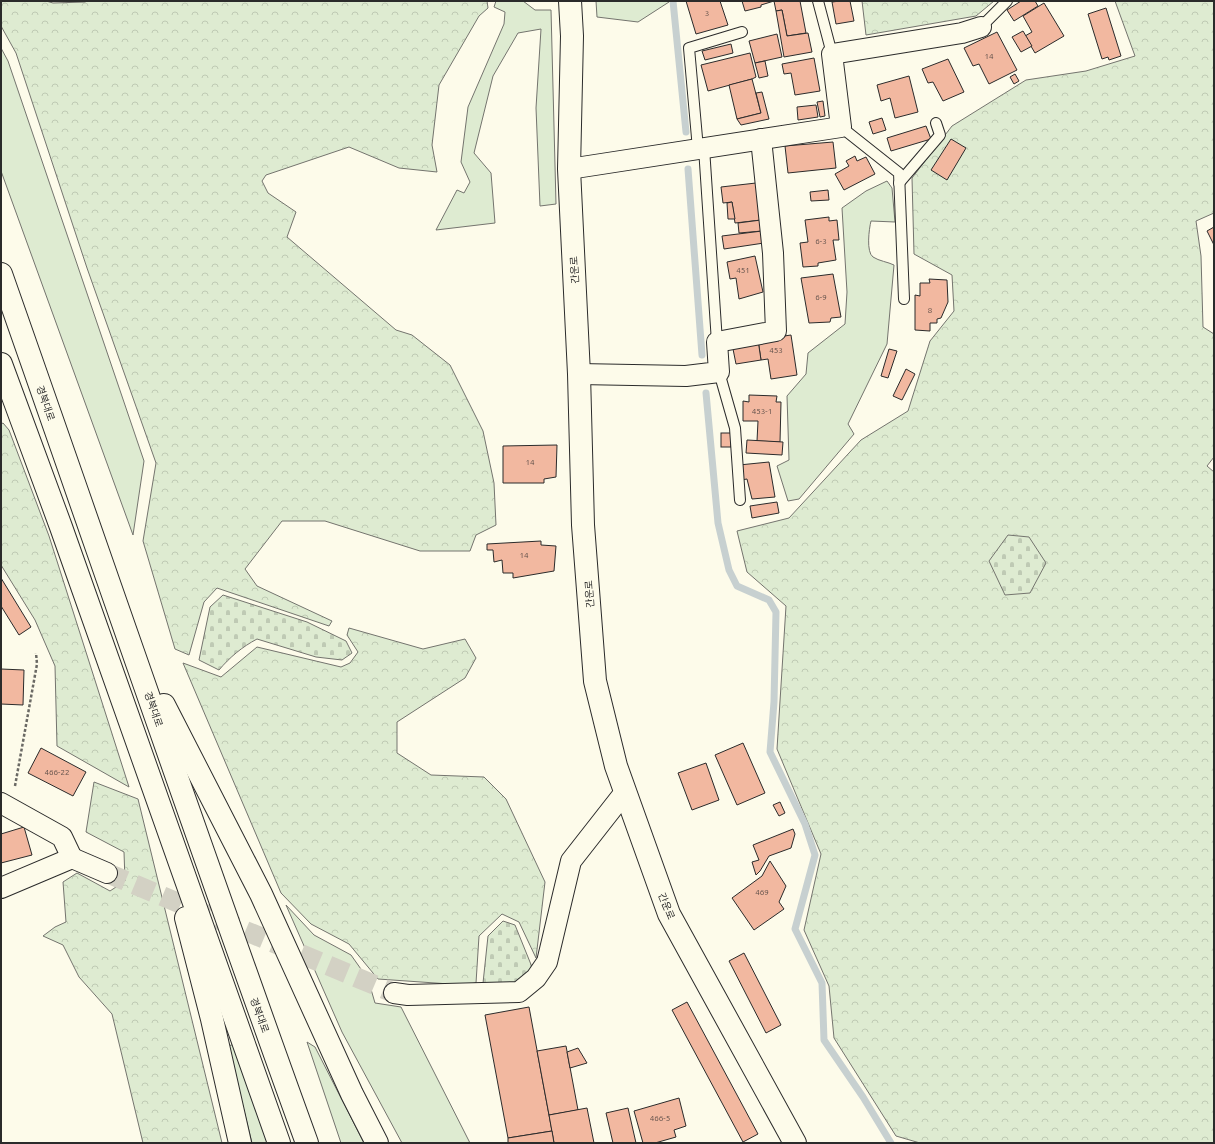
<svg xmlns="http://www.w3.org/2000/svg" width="1215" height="1144" viewBox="0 0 1215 1144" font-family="Ubuntu,'Noto Sans KR',sans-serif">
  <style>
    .green { fill: #deebd1; stroke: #74746e }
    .forest { fill: url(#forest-crowns); stroke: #74746e }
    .cemetery { fill: url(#cemetery-stones); stroke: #74746e }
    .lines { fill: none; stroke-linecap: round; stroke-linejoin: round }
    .stream { stroke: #c7d0d0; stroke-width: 7 }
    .building { fill: #f2b8a0; stroke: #2b2b2b }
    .minor-tunnel { stroke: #d3d1c4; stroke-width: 20; stroke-dasharray: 20 10; stroke-linecap: butt }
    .service-casing { stroke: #2b2b2b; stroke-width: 12 }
    .minor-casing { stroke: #2b2b2b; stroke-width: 22 }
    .tertiary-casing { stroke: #2b2b2b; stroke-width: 24 }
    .trunk-casing { stroke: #2b2b2b; stroke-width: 24 }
    .path { stroke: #6a6964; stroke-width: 2.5; stroke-dasharray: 3 2; stroke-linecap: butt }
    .service { stroke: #fdfbea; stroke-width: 10 }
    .minor { stroke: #fdfbea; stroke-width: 20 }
    .tertiary { stroke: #fdfbea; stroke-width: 22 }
    .trunk { stroke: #fdfbea; stroke-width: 22 }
    .labels { text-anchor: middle; stroke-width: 3; stroke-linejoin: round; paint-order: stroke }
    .number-label { font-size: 8px; fill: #5d4e48 }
    .street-label { font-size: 10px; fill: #2b2b2b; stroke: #fdfbea }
  </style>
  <defs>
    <pattern id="forest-crowns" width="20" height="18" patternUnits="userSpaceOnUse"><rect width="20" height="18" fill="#deebd1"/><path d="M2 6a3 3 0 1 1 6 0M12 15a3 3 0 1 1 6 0" fill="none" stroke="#bfcab4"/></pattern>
    <pattern id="cemetery-stones" width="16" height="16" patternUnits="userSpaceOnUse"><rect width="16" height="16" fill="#deebd1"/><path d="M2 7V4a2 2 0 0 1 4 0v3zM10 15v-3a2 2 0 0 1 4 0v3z" fill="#bfcab4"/></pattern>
  </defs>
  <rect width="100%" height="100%" fill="#fdfbea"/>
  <g class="green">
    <path d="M496 1H523L535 10H551L556 204 540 206 536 108 541 29 518 33 493 76 474 153 491 173 495 223 436 230 457 190 464 193 470 182 461 162 468 107 504 24 505 12 494 7Z"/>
    <path d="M596 1H668L669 2 638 22 597 17Z"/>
    <path d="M1 48 8 61 144 461 133 535 1 171Z"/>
    <path d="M887 181 892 188 895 222 871 221C869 229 866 252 873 257 879 261 888 262 894 265L887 344 848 424 854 434 799 499 788 501 777 466 789 460 787 396 806 374 808 353 845 324 847 292 842 208 866 191Z"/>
    <path d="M286 905 314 935 351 955 368 979 375 1003 401 1007 470 1143H402L342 1032Z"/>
    <path d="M307 1042 315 1047 364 1143H341Z"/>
    <path d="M235 1044 269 1143H252L228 1046Z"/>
  </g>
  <g class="forest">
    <path d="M1 1H46L53 3 85 2 87 1H487L488 8 479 16 439 85 432 145 437 172 399 168 349 147 266 175 262 181 268 193 296 212 287 237 396 330 412 335 450 365 483 431 494 483 496 525 476 535 470 551H420L325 521H282L245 569 257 586 332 621 329 626 217 588 204 602 189 655 175 649 143 541 156 463 87 268 16 53 1 26Z"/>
    <path d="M862 1H994L976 16 866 35Z"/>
    <path d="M1115 1H1214V213L1196 221 1201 256 1203 327 1214 334V457L1207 466 1214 472V1143H920L896 1136 834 1038 829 986 804 930 821 854 777 749 786 606 747 572 737 531 789 518 861 440 908 411 930 341 954 311 952 275 914 254 912 178 952 126 1026 80 1086 71 1135 56Z"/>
    <path d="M3 423 9 430 49 536 129 787 57 746 55 666 35 620 1 565V424Z"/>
    <path d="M349 628 423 649 465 639 476 658 465 678 397 722V753L431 775 484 777 506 799 545 882 536 958 519 922 502 914 479 936 476 983 464 985 378 979 349 944 311 924 281 893 183 663 221 677 257 647 341 667 350 663 358 652 347 635Z"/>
    <path d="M94 782 138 799 222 1143H143L112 1014 79 977 63 945 43 936 55 927 66 922 63 882 77 873 110 891 125 881 124 852 86 832Z"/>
  </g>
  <g class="cemetery">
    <path d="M1008 535 1029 537 1046 563 1030 593 1005 595 989 561Z"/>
    <path d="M223 595 307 622 346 641 352 653 342 660 316 657 257 639C242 647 230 657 219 670L199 660 210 607Z"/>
    <path d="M503 921 515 925 532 967 527 979 512 987 483 983 488 936Z"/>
  </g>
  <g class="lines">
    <g class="stream">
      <path d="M673 1 686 132"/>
      <path d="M688 169 702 355"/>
      <path d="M706 393 718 523 729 570 737 586 769 600 776 612 774 702 770 752 805 824 815 855 795 929 822 983 824 1040 863 1097 891 1143"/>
    </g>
  </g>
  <g class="building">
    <path d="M686 1H720L728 25 696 34Z"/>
    <path d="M742 1H774L761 5V7L745 11Z"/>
    <path d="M774 1H800L806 33 787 36 782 10 776 11Z"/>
    <path d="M840 1H850L854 21 836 24 832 2Z"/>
    <path d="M1021 1H1035L1038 6 1014 21 1007 10Z"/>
    <path d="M1044 3 1064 36 1035 53 1025 36 1032 32 1023 16Z"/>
    <path d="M1106 8 1121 56 1109 60 1108 57 1102 59 1088 14Z"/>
    <path d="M782 10 787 36 808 33 812 52 784 57 776 11Z"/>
    <path d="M1023 31 1032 46 1021 52 1012 37Z"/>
    <path d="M997 32 1017 70 989 84 979 64 973 66 964 48Z"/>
    <path d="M777 34 782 57 755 63 749 41Z"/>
    <path d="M731 44 733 53 705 60 702 51Z"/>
    <path d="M750 53 756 77 752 79 708 91 701 65Z"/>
    <path d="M814 58 820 91 795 95 791 73 784 74 782 64Z"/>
    <path d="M948 59 964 92 943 101 933 82 928 83 922 69Z"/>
    <path d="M765 61 768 76 759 78 755 63Z"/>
    <path d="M1015 74 1019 81 1014 84 1010 77Z"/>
    <path d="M909 76 918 112 895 118 890 98 881 101 877 85Z"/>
    <path d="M752 79 761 113 737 119 729 85Z"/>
    <path d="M762 92 769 119 741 125 737 119 761 113 756 93Z"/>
    <path d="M823 101 825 116 820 117 817 102Z"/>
    <path d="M816 105 818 117 798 120 797 107Z"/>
    <path d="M882 118 886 130 873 134 869 122Z"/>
    <path d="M926 126 931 139 891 151 887 138Z"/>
    <path d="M951 139 966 148 947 180 931 170Z"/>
    <path d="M833 142 836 168 788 173 785 146Z"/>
    <path d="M855 156 857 161 866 157 875 174 844 190 835 174 849 166 846 161Z"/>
    <path d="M756 183 761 220 735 223 732 202 723 203 721 187Z"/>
    <path d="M828 190 829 200 811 201 810 192Z"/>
    <path d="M732 202 735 219H728L727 203Z"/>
    <path d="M829 217V221L837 220 839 240H833L836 260 818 263V266L803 267 800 243 808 242 805 220Z"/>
    <path d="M761 220 762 231 739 233 738 223Z"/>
    <path d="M1214 227V245L1207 231Z"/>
    <path d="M762 231 764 243 724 249 722 236Z"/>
    <path d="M755 256 763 292 739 299 736 278 730 279 727 262Z"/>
    <path d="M833 274 841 317 831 318 830 322 809 323 801 278Z"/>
    <path d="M929 279 947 280 948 302 941 318 937 319V323H930V331L915 330V295L920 296V283H930Z"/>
    <path d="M791 335 797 375 771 379 768 359 761 360 758 340Z"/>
    <path d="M758 340 761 360 736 364 732 344Z"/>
    <path d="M889 349 897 351 888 378 881 376Z"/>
    <path d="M906 369 915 374 902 400 893 396Z"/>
    <path d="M749 395 777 396 776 402H781L780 442 757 441 758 421H743V401L749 402Z"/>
    <rect x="721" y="433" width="10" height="14"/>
    <path d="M747 440 783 442 782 455 746 453Z"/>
    <path d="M557 445 556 477 544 479V483H503V446Z"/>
    <path d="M769 462 775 497 752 499 747 479 741 480 739 465Z"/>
    <path d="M777 502 779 513 752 518 750 506Z"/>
    <path d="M541 541V545L556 546 554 571 513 578V573H503L502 560 494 562 493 550H487V544Z"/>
    <path d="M1 578 31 627 19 635 1 606Z"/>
    <path d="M1 669 24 670 23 705 1 704Z"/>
    <path d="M743 743 765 793 737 805 715 755Z"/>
    <path d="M41 748 86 772 73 796 28 773Z"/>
    <path d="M706 763 719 800 692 810 678 773Z"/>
    <path d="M780 802 785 813 779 816 773 805Z"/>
    <path d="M24 827 32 855 1 863V834Z"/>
    <path d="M793 829 795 834 791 848 769 856 760 871 756 875 752 862 759 860 753 845Z"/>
    <path d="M770 861 786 886 779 902 784 909 754 930 732 898 762 876Z"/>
    <path d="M744 953 781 1025 766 1033 729 961Z"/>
    <path d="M687 1002 758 1134 743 1142 672 1010Z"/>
    <path d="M529 1007 552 1131 508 1138 485 1015Z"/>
    <path d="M566 1046 578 1110 549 1115 537 1051Z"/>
    <path d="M578 1048 587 1063 570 1068 567 1052Z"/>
    <path d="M679 1098 686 1126 674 1130 676 1137 655 1143H643L634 1111Z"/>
    <path d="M587 1108 594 1143H554L549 1115Z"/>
    <path d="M628 1108 636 1143H613L606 1113Z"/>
    <path d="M552 1131 554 1143H508V1138Z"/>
  </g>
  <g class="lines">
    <path class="minor-tunnel" d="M107 873 394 993"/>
    <g class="service-casing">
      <g id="service">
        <path d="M818 1 832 54"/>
        <path d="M981 27 1007 1"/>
        <path d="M841 127 899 173 904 299"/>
        <path d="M704 148 717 342"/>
        <path d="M698 149 689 48 742 32"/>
        <path d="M899 183 940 135 936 123"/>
        <path d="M719 372 735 428 740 500"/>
      </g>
    </g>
    <g class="minor-casing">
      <g id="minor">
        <path d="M569 169 841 127 832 54 962 33 981 27"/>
        <path d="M579 374 686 376 719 372 717 342 776 331 773 253 761 139"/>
        <path d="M1 803 62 837 72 858"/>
        <path d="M1 888 72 858 107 873"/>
        <path d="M394 993 408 995 519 992 536 978 547 962 571 861 625 792"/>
      </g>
    </g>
    <g class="tertiary-casing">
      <path id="tertiary" d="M570 1 572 36 569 169 579 374 583 525 595 681 616 766 669 914 795 1143"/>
    </g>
    <g class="trunk-casing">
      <g id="trunk">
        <path d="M1 274C103 564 202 854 307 1143"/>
        <path d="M1 364 61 527 279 1143"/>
        <path d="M164 705 261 894 352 1094 377 1143"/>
        <path d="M186 918 212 1019 240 1143"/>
      </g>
    </g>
    <path class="path" d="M15 786 37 664 36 653"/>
    <use href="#service" class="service"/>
    <use href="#minor" class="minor"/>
    <use href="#tertiary" class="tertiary"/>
    <use href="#trunk" class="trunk"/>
  </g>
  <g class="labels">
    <g class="number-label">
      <text x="707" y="16">3</text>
      <text x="989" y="59">14</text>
      <text x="821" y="244">6-3</text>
      <text x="743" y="273">451</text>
      <text x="821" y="300">6-9</text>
      <text x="930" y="313">8</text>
      <text x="776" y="353">453</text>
      <text x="762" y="414">453-1</text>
      <text x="530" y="465">14</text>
      <text x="524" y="558">14</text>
      <text x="57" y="775">466-22</text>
      <text x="762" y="895">469</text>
      <text x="660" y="1121">466-5</text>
    </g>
    <g class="street-label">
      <text transform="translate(574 270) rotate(-93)" y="4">간운로</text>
      <text transform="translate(46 403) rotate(71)" y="4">경북대로</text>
      <text transform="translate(589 594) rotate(-94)" y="4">간운로</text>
      <text transform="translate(154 709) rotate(71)" y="4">경북대로</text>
      <text transform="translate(667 906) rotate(67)" y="4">간운로</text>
      <text transform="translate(260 1015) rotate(70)" y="4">경북대로</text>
    </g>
  </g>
  <rect width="1215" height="1144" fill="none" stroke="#2b2b2b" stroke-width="4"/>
</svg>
